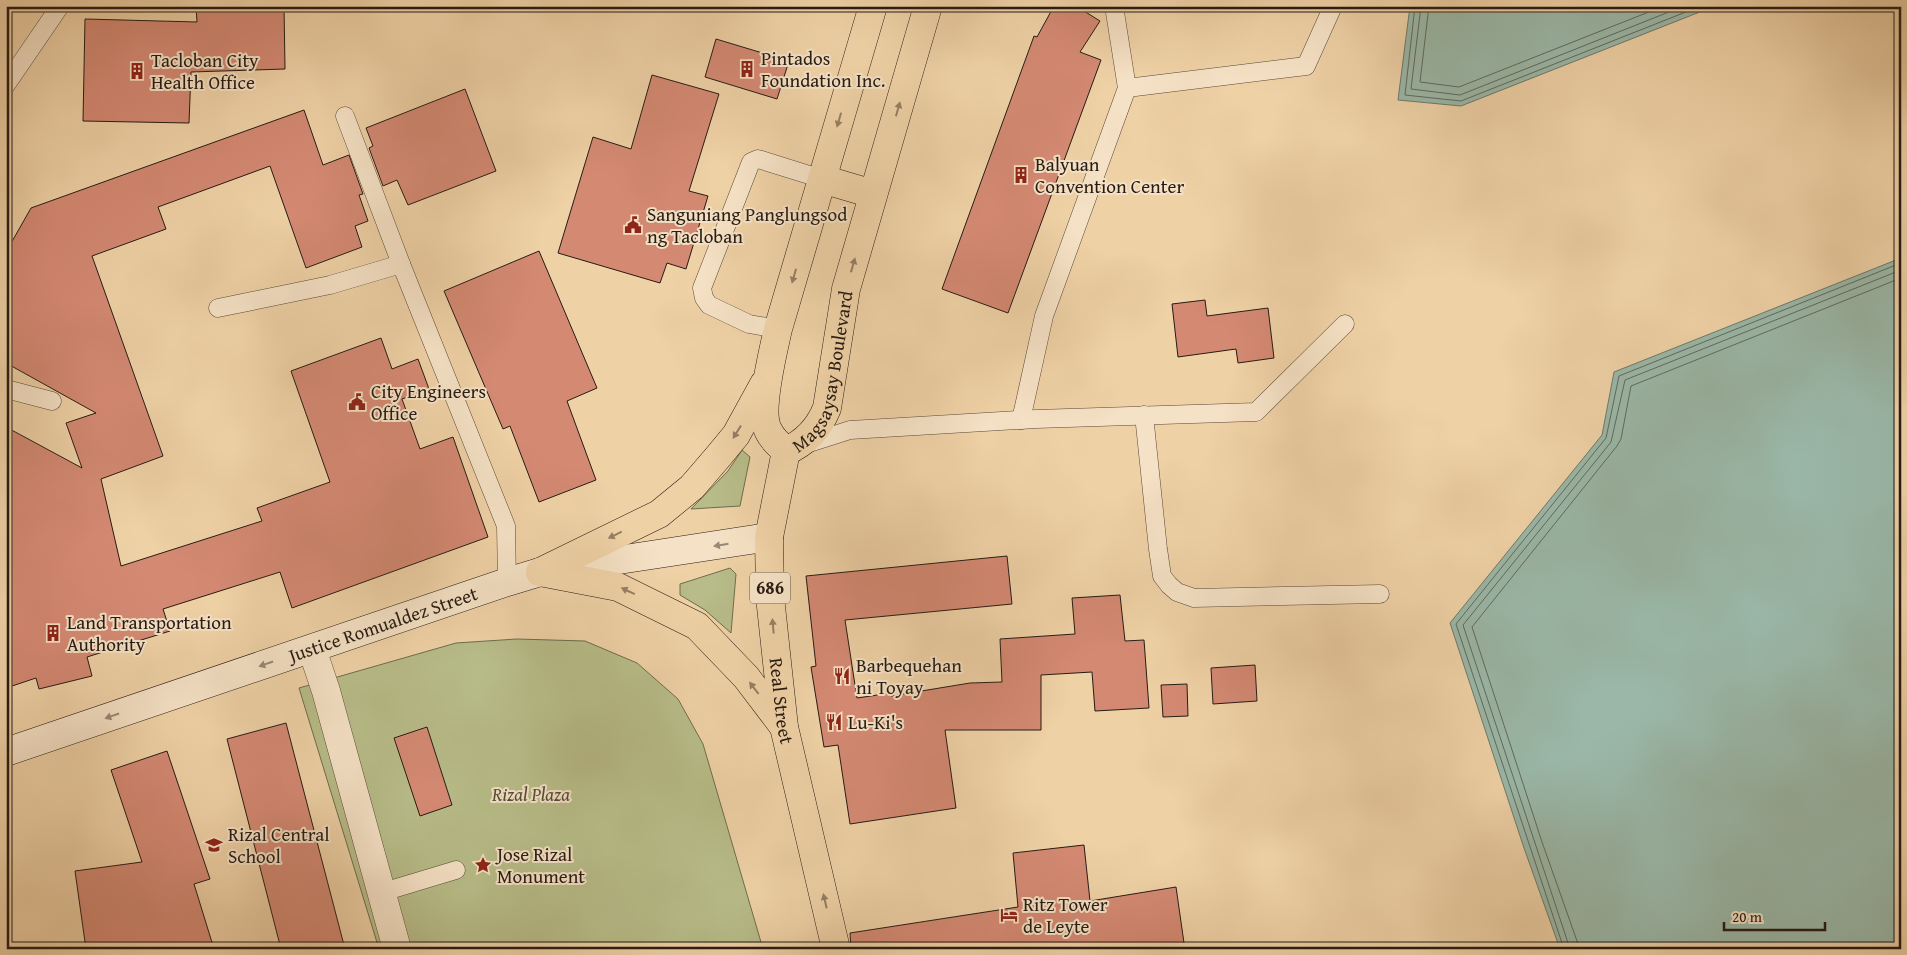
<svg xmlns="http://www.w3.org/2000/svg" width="1907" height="955" viewBox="0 0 1907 955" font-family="'Gentium Book Plus',serif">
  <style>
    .green { fill: #b7bc88; stroke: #6e6c4e }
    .water { fill: #9ab7a7; stroke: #6c796c }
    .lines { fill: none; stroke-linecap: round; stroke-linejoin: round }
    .shore { stroke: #60695d; stroke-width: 1 }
    .building { fill: #d48973; stroke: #261b13 }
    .lane-casing { stroke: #584838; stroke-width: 19 }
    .street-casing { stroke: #584838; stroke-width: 29 }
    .secondary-casing { stroke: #261b13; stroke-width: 29 }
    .primary-casing { stroke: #261b13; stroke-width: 29 }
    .lane { stroke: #f5e1c5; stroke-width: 18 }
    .street { stroke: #f5e1c5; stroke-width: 28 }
    .secondary { stroke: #f5e1c5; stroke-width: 28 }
    .primary { stroke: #efd1a6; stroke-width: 28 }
    .oneway { fill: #957f64 }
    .oneway2 { fill: #988875 }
    .labels { text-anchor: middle; stroke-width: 4; stroke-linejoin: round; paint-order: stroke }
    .shield { fill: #f5e1c5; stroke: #645648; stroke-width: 1 }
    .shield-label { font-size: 18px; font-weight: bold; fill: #261b13 }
    .poi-label { font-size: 19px; fill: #261b13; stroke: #f5e1c5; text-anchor: start }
    .street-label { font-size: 19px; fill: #261b13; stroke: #f5e1c5 }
    .park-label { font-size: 19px; font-style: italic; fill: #524b36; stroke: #f5e1c5 }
  </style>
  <rect width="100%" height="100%" fill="#efd1a6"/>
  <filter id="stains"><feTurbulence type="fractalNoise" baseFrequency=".004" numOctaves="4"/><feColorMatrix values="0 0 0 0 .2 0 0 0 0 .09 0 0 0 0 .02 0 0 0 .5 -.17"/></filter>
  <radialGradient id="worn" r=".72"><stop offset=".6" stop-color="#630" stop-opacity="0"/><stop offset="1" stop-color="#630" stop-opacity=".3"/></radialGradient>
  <g class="green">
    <path d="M742 450 750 457 740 506 691 509 728 471Z"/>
    <path d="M730 568 736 574 731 633 705 610 680 595V584Z"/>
    <path d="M517 639 585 641 637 663 678 699 703 744 763 949H379L299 688 456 643Z"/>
  </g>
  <g class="water">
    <path d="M1410 6H1715L1461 106 1398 100Z"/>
    <path d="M1901 258V949H1560L1524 848 1450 623 1602 435 1614 372Z"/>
  </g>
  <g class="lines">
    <g class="shore">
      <path d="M1415 6 1405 95 1461 101 1701 6"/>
      <path d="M1421 6 1411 89 1460 95 1684 6"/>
      <path d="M1429 6 1420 82 1459 87 1664 6"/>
      <path d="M1564 949 1456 624 1606 438 1619 376 1901 263"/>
      <path d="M1570 949 1463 625 1611 442 1625 380 1901 270"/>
      <path d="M1578 949 1577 941 1542 842 1472 627 1617 446 1621 439 1631 386 1901 278"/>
    </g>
  </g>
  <g class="building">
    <path d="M196 6H284L285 69 191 72 189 123 83 121 85 19 197 22Z"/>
    <path d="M1054 6H1076L1100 21 1080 52 1101 60 1008 313 942 289 1034 36 1037 37Z"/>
    <path d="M716 39 789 61 777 99 705 77Z"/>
    <path d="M652 75 719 94 689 191 708 196 686 269 667 263 660 283 558 253 593 137 631 149Z"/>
    <path d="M465 89 496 171 408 205 397 180 383 186 369 148 373 146 366 128Z"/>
    <path d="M304 110 323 165 349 155 363 194 359 195 368 221 355 226 362 247 306 268 270 166 158 207 166 229 92 256 163 456 101 479 121 566 262 521 257 508 330 482 291 371 381 338 392 369 418 359 429 389 402 399 420 449 453 437 488 537 292 608 280 572 163 609 170 631 87 657 92 676 39 689 36 678 6 688V427L82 468 66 423 96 413 6 363V252L31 208Z"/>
    <path d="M539 251 597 388 567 401 596 480 539 502 510 426 503 429 444 291Z"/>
    <path d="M1205 300 1207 316 1268 308 1274 358 1238 363 1236 349 1178 357 1172 304Z"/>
    <path d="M1007 556 1012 604 845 620 857 698 891 693V696L970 683 1002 682 1000 639 1075 634 1072 598 1120 595 1125 641 1144 640 1149 708 1095 711 1092 672 1041 675V730H945L956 808 850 824 838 745 824 747 811 667 816 666 806 576Z"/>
    <path d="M1255 665 1257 701 1213 704 1211 668Z"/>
    <path d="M1187 684 1188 716 1163 717 1161 685Z"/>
    <path d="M286 723 345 949H281L227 739Z"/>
    <path d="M427 727 452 805 420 816 394 738Z"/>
    <path d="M167 751 210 879 194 884 214 949H86L75 871 142 862 111 770Z"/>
    <path d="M1084 845 1090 901 1176 887 1184 943 1145 949H851L850 933 1018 907 1013 853Z"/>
  </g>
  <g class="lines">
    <g class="lane-casing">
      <g id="lane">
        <path d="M6 85 60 6"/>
        <path d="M1127 88 1306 66 1333 6"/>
        <path d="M345 116 401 264"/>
        <path d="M218 308 330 285 401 264 506 526 507 582"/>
        <path d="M778 329 749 324 709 305 704 298 702 288 751 162 758 159 822 179"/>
        <path d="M6 389 52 401"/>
        <path d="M1144 415 1158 549 1162 576 1169 585 1177 592 1194 598 1380 594"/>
        <path d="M1021 420 1044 316 1127 88 1114 6"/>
        <path d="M803 445 850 430 1036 419 1256 412 1345 324"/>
        <path d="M383 892 456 870"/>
      </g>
    </g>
    <g class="street-casing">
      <path id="street" d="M312 649 326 691 397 949"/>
    </g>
    <g class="secondary-casing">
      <g id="secondary">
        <path id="s1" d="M6 752 507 582 540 572 769 537"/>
      </g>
    </g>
    <g class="primary-casing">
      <g id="primary">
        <path d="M822 179 873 194"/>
        <path id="s2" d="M786 451 769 537 770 597 776 653 784 727 836 949"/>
        <path id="s3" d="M786 451C805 443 819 428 827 408L846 289 928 6"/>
        <path d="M786 451C779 445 772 439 768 430 758 411 773 352 778 329L873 6"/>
        <path d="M540 572 659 514 692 487 717 458 736 435 764 384"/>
        <path d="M540 572 618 587 697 626 746 677 784 727"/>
      </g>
    </g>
    <use href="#lane" class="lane"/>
    <use href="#street" class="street"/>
    <use href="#secondary" class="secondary"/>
    <use href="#primary" class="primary"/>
  </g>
  <defs><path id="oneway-solid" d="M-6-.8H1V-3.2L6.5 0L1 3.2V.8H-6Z" transform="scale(1.25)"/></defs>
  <g class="oneway">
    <use href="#oneway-solid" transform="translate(898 109) rotate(-74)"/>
    <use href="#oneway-solid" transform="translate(839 120) rotate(106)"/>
    <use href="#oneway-solid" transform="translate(853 265) rotate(-74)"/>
    <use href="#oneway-solid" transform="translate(794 276) rotate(106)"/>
    <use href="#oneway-solid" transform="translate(737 432) rotate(122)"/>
    <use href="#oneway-solid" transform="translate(615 535) rotate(154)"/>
    <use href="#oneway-solid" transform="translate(628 591) rotate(-155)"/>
    <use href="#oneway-solid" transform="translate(773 626) rotate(-95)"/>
    <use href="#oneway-solid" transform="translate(754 688) rotate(-128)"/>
    <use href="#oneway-solid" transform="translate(825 901) rotate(-103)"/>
  </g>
  <g class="oneway2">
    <use href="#oneway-solid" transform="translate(721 545) rotate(171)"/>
    <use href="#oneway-solid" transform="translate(266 664) rotate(161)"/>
    <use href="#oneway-solid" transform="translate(112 716) rotate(161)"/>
  </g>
  <defs>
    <g id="building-bare" transform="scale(1.35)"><path d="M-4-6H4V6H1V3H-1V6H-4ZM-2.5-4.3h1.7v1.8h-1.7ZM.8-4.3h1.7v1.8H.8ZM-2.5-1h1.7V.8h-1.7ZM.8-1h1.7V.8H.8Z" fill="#8f2418" stroke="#f5e1c5" stroke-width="2.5" paint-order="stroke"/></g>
    <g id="civic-bare" transform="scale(1.35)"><path d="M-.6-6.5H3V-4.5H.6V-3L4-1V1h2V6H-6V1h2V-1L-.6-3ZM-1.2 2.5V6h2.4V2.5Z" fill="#8f2418" stroke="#f5e1c5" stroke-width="2.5" paint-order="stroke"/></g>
    <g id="restaurant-bare" transform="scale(1.35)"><path d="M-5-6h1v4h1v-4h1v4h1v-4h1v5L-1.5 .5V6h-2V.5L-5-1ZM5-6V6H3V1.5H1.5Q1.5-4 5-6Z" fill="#8f2418" stroke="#f5e1c5" stroke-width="2.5" paint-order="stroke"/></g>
    <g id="school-bare" transform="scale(1.35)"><path d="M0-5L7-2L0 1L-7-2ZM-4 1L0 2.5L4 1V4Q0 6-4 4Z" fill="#8f2418" stroke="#f5e1c5" stroke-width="2.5" paint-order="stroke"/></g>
    <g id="sight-bare" transform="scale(1.35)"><path d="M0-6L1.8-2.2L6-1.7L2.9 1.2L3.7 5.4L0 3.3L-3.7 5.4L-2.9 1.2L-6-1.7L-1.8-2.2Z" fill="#8f2418" stroke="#f5e1c5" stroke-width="2.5" paint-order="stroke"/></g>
    <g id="hotel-bare" transform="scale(1.35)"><path d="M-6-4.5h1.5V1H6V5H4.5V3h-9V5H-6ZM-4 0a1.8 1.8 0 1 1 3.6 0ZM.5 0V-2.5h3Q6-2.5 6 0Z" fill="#8f2418" stroke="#f5e1c5" stroke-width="2.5" paint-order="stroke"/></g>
  </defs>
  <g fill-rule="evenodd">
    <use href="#building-bare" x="747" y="69"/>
    <use href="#building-bare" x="137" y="71"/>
    <use href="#building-bare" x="1021" y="175"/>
    <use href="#civic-bare" x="633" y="225"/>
    <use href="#civic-bare" x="357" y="402"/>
    <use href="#building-bare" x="53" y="633"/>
    <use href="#restaurant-bare" x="842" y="676"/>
    <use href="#restaurant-bare" x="834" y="722"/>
    <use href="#school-bare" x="214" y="845"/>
    <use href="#sight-bare" x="483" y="865"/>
    <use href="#hotel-bare" x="1009" y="915"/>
  </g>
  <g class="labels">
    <rect class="shield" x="750" y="572.5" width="40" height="31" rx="4"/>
    <g class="shield-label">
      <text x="770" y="594">686</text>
    </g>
    <g class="poi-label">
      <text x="761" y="65">Pintados<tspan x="761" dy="22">Foundation Inc.</tspan></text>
      <text x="151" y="67">Tacloban City<tspan x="151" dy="22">Health Office</tspan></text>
      <text x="1035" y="171">Balyuan<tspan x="1035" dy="22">Convention Center</tspan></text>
      <text x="647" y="221">Sanguniang Panglungsod<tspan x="647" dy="22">ng Tacloban</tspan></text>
      <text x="371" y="398">City Engineers<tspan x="371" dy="22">Office</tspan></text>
      <text x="67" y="629">Land Transportation<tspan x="67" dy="22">Authority</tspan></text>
      <text x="856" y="672">Barbequehan<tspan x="856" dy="22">ni Toyay</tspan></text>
      <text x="848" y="729">Lu-Ki's</text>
      <text x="228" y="841">Rizal Central<tspan x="228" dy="22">School</tspan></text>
      <text x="497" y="861">Jose Rizal<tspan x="497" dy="22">Monument</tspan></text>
      <text x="1023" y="911">Ritz Tower<tspan x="1023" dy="22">de Leyte</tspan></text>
    </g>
    <g class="street-label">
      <text dy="7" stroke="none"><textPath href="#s3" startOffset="94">Magsaysay Boulevard</textPath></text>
      <text dy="7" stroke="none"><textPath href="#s1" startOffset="398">Justice Romualdez Street</textPath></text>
      <text dy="7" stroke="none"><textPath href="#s2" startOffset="252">Real Street</textPath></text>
    </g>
    <g class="park-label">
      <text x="531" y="801">Rizal Plaza</text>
    </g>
  </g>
  <rect width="1907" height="955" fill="none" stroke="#efd1a6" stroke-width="25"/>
  <rect x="8" y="8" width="1892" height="940" fill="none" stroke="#261b13" stroke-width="2.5"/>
  <rect x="12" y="12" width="1882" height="930" fill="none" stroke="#261b13"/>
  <path d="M1724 922v8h101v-8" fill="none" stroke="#261b13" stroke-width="2.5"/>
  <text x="1732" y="922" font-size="15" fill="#261b13" stroke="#f5e1c5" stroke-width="4" paint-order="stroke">20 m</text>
  <rect width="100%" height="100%" filter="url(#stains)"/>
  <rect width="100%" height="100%" fill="url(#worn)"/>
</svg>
